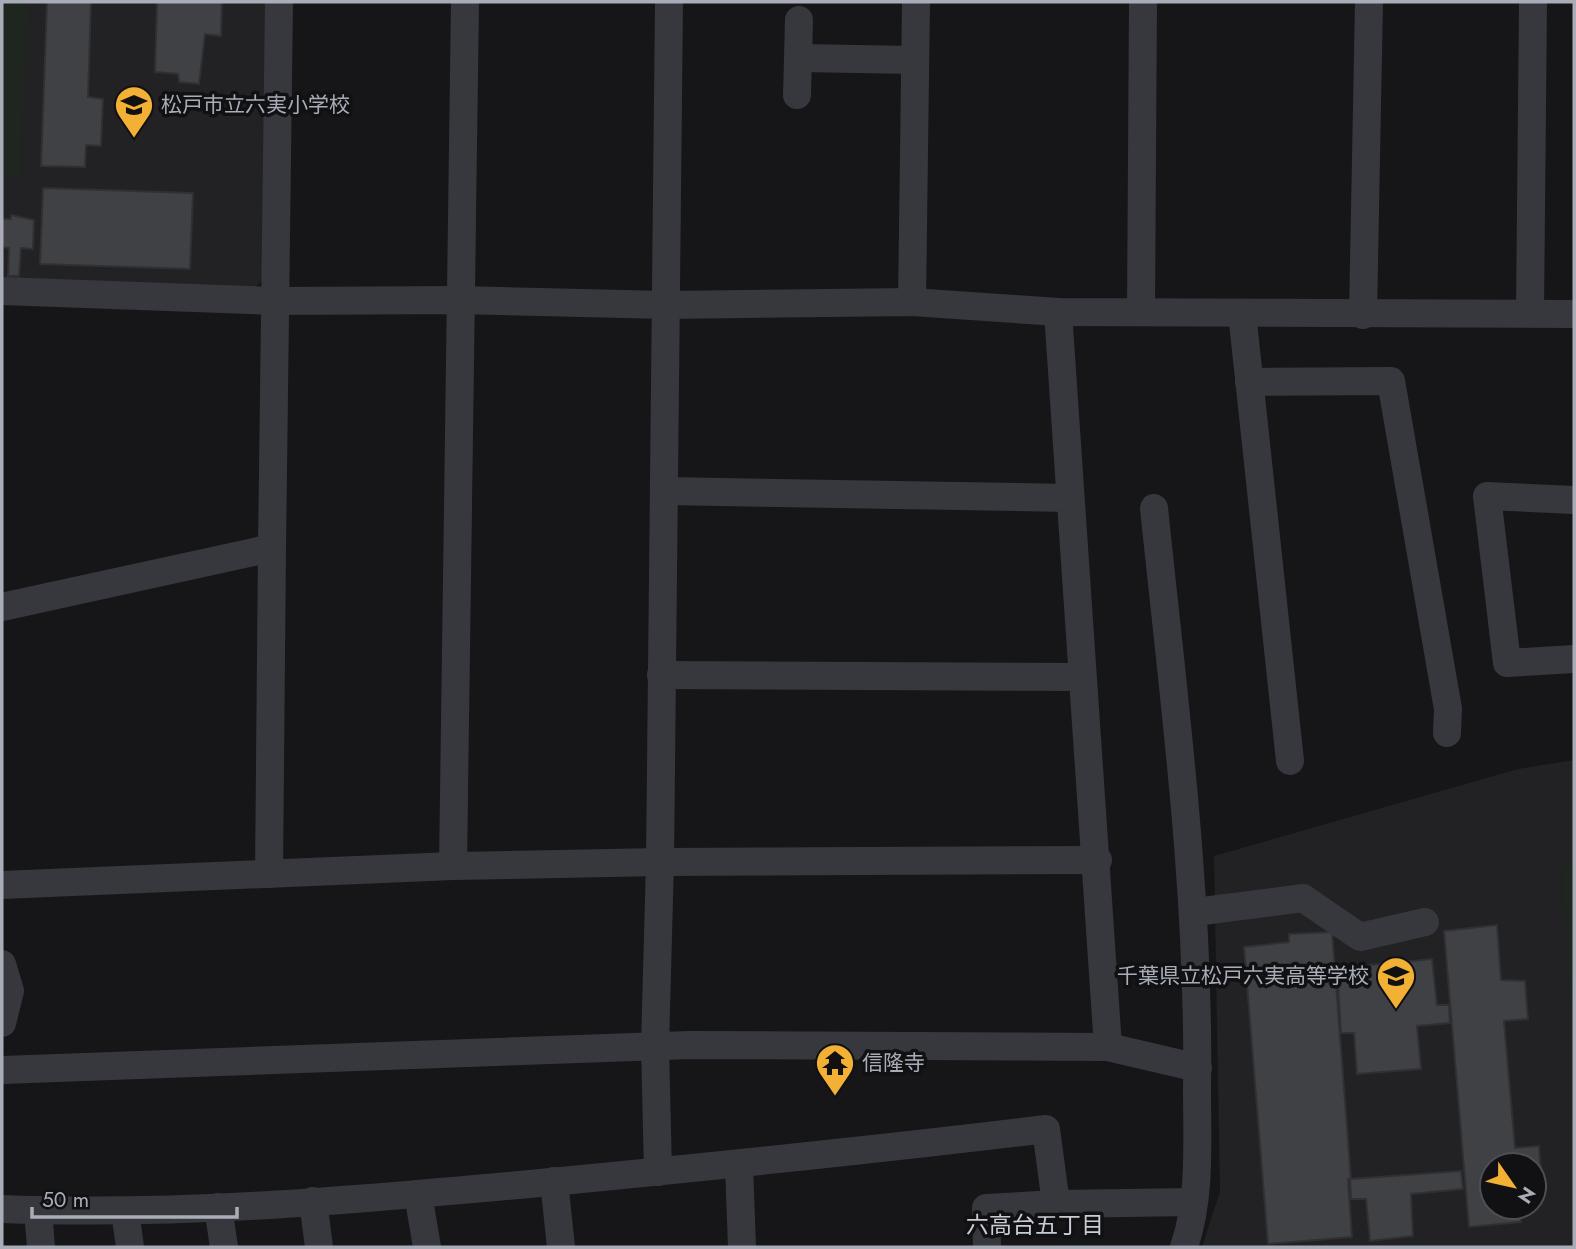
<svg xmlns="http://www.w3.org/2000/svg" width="1576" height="1249" viewBox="0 0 1576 1249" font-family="Jost,'Noto Sans JP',sans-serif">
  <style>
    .built { fill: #222225; fill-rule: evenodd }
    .green { fill: #1e261f }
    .building { fill: #404145; stroke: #303034; stroke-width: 2 }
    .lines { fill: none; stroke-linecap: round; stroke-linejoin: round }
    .minor { stroke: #37383d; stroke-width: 28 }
    .labels { text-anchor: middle; stroke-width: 7; stroke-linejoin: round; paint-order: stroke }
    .poi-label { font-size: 21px; fill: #a8adb8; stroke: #111113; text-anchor: start }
    .neighbourhood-label { font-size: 23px; fill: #c9ccd4; stroke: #111113 }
  </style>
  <rect width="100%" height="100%" fill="#161618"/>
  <g class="built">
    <path d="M2 2H268L266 276 261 282 253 289 2 280Z"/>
    <path d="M1574 760V1247H1202L1220 1192 1214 856 1518 769ZM1492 1165H1534V1207H1492Z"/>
  </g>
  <g class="green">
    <path d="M2 2H28L19 177H2Z"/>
    <path d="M1574 863V1071L1563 866Z"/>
  </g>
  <g class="building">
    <path d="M47 2H91L88 97 103 99 101 146 86 145 85 167 41 166Z"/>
    <path d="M157 2H222L221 36 205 34 199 84 179 82 178 74 155 72Z"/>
    <path d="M43 188 193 193 190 269 40 264Z"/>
    <path d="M11 215 34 220 33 249 21 248 19 276H8L9 248 2 247V219H11Z"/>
    <path d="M1497 925 1501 980 1525 981 1528 1019 1504 1021 1515 1148 1539 1146 1542 1186H1534V1165H1492V1207H1520L1521 1222 1469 1227 1444 931Z"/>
    <path d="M1332 932 1351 1179H1348L1352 1237 1268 1244 1244 947 1289 942V934Z"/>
    <path d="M1432 959 1437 1005H1449L1450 1023 1417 1026 1421 1069 1357 1074 1354 1033H1341L1337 968Z"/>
    <path d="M1461 1171 1463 1189 1411 1194 1413 1236 1370 1241 1366 1199H1351L1350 1179Z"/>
  </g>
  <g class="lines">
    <g class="minor">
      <path d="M799 58 915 60"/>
      <path d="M797 95 799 20"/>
      <path d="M2 291 274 301 459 300 666 305 912 302 1058 312 1574 314"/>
      <path d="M912 302 916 2"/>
      <path d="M1141 310 1143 2"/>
      <path d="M1058 312 1108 1047"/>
      <path d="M1242 313 1290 761"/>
      <path d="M1530 313 1533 2"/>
      <path d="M1363 315 1369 2"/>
      <path d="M1249 382 1391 381 1448 709 1447 733"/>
      <path d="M664 491 1069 498"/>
      <path d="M1574 500 1487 496 1507 663 1574 659"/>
      <path d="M1154 508C1174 702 1200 895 1197 1089 1197 1141 1201 1198 1184 1247"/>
      <path d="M272 548 279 2"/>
      <path d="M2 607 272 548 269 874"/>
      <path d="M661 675 1081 677"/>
      <path d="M453 866 465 2"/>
      <path d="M2 885 453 866 660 862 1098 860"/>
      <path d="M1195 912 1303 898 1360 937 1425 922"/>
      <path d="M2 964 10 991 2 1023"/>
      <path d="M2 1070 690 1045 1108 1047 1198 1068"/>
      <path d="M739 1165 742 1247"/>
      <path d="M658 1172 655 1046 660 862 669 2"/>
      <path d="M554 1181 561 1247"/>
      <path d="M418 1194 427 1247"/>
      <path d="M313 1201 319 1247"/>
      <path d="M218 1207 224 1247"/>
      <path d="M2 1209C185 1216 369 1199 551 1182 716 1166 881 1149 1046 1129L1056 1204 1193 1202"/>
      <path d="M38 1211 41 1247"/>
      <path d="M125 1211 130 1247"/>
      <path d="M987 1247 986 1208 1056 1204"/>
    </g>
  </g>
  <defs>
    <g id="school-pin" transform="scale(2.0125)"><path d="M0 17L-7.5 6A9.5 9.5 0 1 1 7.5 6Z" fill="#f2b134" stroke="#111113"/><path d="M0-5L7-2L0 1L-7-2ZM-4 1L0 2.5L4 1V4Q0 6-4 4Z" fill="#111"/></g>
    <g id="temple-pin" transform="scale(2.0125)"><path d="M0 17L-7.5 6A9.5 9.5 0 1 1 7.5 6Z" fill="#f2b134" stroke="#111113"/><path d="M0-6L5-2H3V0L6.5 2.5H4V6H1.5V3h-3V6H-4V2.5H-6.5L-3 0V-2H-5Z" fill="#111"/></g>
  </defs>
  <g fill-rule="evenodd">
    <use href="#school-pin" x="134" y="105"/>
    <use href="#school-pin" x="1396" y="976"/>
    <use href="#temple-pin" x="835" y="1063"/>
  </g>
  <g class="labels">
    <g class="poi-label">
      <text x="161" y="112">松戸市立六実小学校</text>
      <text x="1369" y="983" text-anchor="end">千葉県立松戸六実高等学校</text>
      <text x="862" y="1070">信隆寺</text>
    </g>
    <g class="neighbourhood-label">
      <text x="1035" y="1233">六高台五丁目</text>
    </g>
  </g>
  <rect width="1576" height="1249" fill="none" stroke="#a8adb8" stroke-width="7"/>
  <g transform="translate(1513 1186) rotate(124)"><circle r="33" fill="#111113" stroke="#4d4f55" stroke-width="2"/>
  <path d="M0-5L12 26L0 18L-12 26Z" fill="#f2b134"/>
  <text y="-10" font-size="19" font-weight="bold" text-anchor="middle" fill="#a8adb8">N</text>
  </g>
  <path d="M32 1207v10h205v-10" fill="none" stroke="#a8adb8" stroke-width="3.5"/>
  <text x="42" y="1207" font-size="21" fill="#a8adb8" stroke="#111113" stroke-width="5" paint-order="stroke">50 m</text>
</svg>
